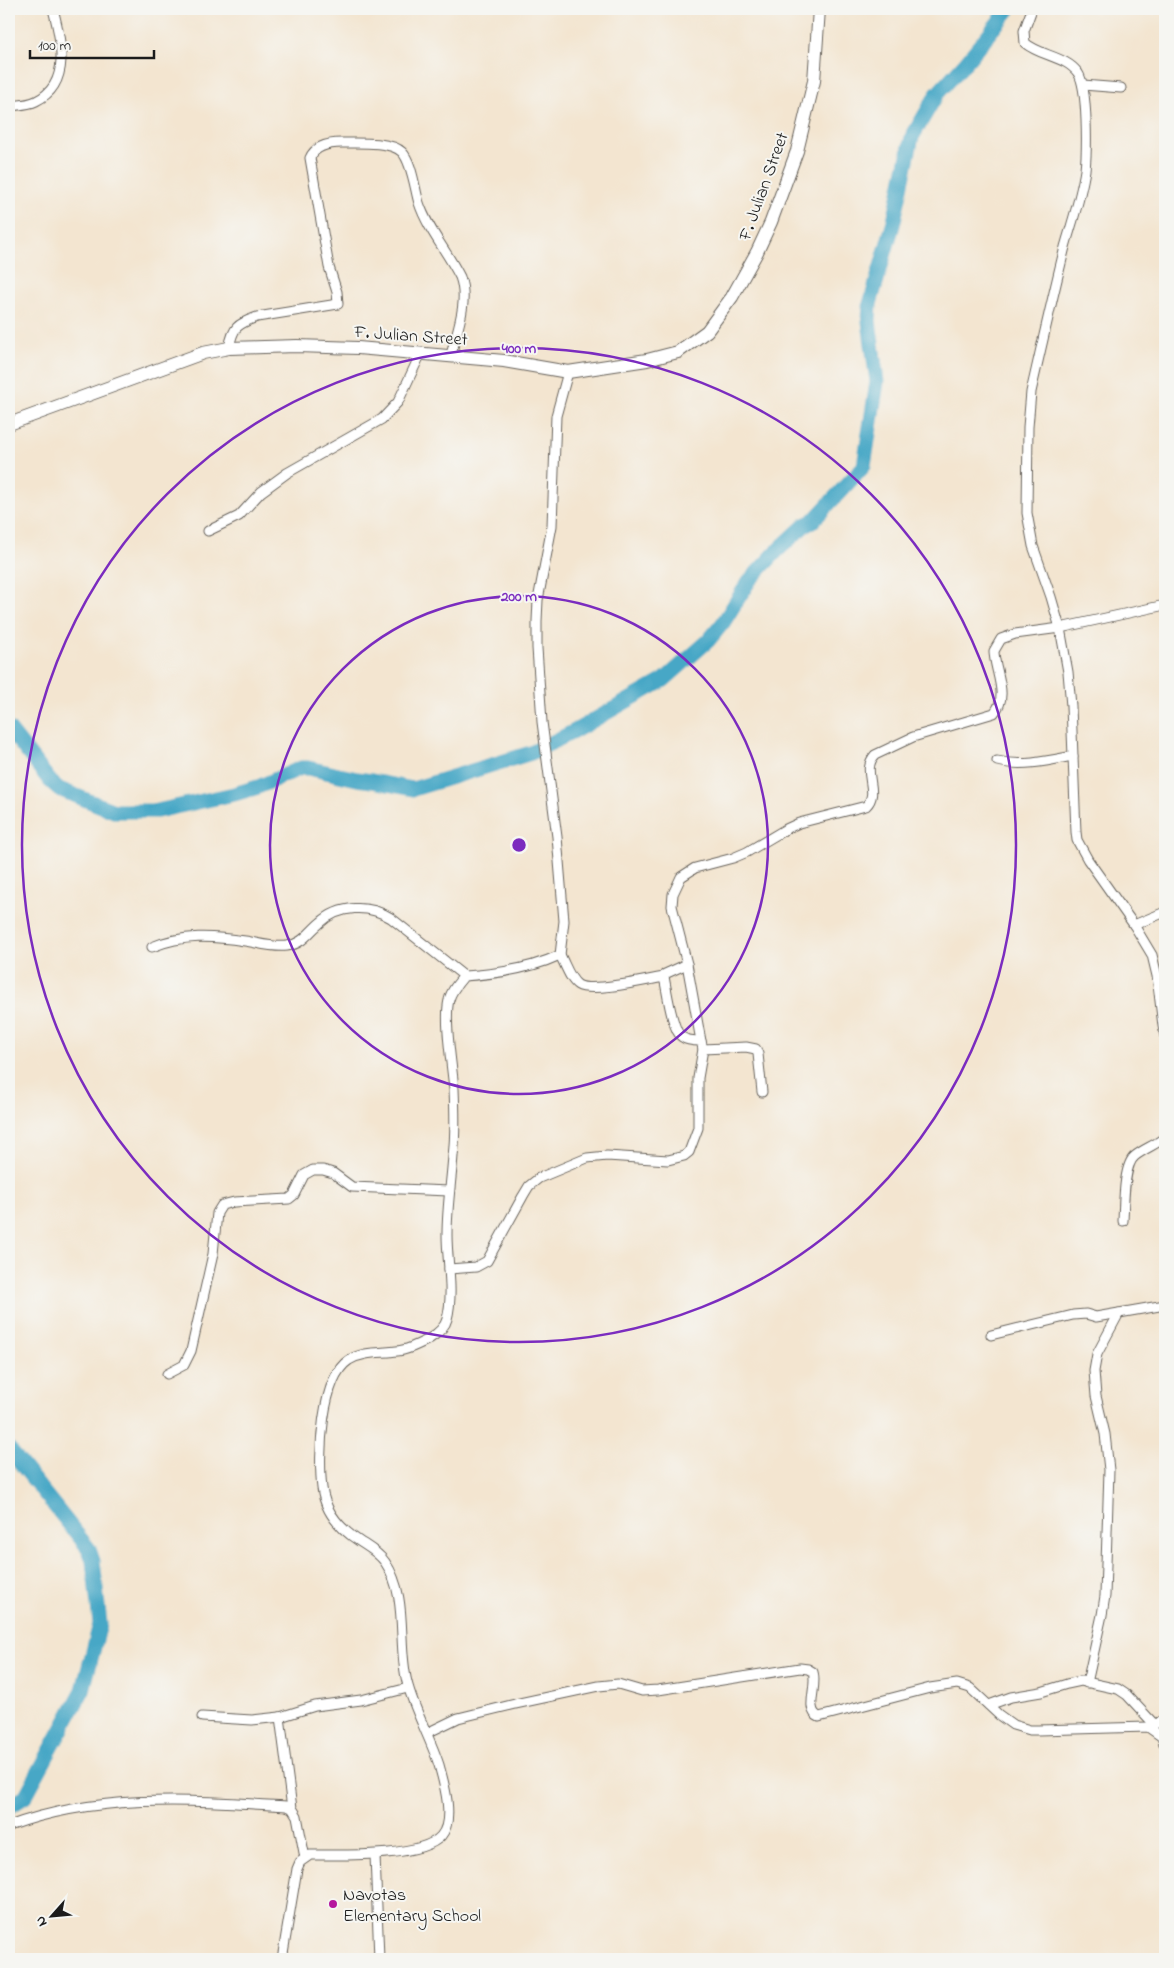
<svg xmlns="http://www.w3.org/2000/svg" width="1174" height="1968" viewBox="0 0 1174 1968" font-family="'Indie Flower',sans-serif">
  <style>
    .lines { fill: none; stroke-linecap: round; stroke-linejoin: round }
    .river { stroke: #46a7c6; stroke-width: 15 }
    .street-casing { stroke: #67625b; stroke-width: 11 }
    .secondary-casing { stroke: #67625b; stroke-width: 14 }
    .street { stroke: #fff; stroke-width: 9 }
    .secondary { stroke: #fff; stroke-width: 12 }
    .ring { fill: none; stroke: #7b2cbf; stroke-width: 2.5 }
    .poi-dot { fill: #b5179e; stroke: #f6f6f2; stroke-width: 2 }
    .labels { text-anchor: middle; stroke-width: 4; stroke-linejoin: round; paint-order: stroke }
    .street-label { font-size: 18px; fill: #1c1c1c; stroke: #f6f6f2 }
    .poi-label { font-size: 18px; fill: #1c1c1c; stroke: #f6f6f2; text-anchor: start }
    .centre { fill: #7b2cbf; stroke: #f6f6f2; stroke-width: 2.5 }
    .ring-label { font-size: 15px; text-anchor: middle; font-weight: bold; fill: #7b2cbf; stroke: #f6f6f2; stroke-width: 4; stroke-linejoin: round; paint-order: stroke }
  </style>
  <rect width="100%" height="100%" fill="#f6f6f2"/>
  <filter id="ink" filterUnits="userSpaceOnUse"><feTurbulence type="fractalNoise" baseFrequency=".02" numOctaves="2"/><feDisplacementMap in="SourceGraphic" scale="10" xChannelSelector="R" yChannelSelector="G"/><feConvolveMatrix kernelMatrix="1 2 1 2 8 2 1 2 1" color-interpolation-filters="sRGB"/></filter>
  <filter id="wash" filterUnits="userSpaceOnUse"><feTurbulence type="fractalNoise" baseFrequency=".0096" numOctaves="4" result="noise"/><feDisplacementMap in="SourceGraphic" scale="20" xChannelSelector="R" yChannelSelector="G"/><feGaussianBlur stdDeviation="1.12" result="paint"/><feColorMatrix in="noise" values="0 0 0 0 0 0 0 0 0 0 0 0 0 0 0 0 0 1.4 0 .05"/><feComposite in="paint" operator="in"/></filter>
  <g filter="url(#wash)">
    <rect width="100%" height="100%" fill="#f3e5d0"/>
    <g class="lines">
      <g class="river">
        <path d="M9 729 50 781 59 789 114 811H157L234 794 258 787 301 768H308L357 779 372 781 413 789 531 753 573 732 664 680 708 641 723 623 749 581 778 550 805 525 812 522 864 466 877 382 869 321 870 304 893 225 912 137 937 94 966 62 1009 9"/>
        <path d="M9 1449 89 1549 93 1561 100 1624 83 1690 25 1797 9 1807"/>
      </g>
    </g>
  </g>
  <g filter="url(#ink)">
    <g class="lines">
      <g class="street-casing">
        <g id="street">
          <path d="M1032 9 1024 31 1025 43C1040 56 1066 56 1078 73 1088 88 1087 151 1085 170 1081 197 1072 222 1065 247 1053 295 1042 344 1031 392L1028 427 1027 513 1033 546 1051 597 1060 628 1068 672 1071 706 1076 832 1077 840 1088 860 1134 925 1152 955 1157 976 1163 1026 1165 1036"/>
          <path d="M1083 85 1121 88"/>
          <path d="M9 106C18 105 28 105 36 101 72 84 61 39 53 9"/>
          <path d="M229 348C233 327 237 324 257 317L338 304 337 292 329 267 310 158C315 146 329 143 342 143 357 143 391 141 402 152 412 162 415 190 419 203 428 230 447 251 460 277 469 302 457 330 451 355"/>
          <path d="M208 531 239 516 261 492 287 473 382 419 398 402 421 353"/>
          <path d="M997 761C1022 767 1048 761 1073 756"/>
          <path d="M1134 925 1165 912"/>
          <path d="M152 947C183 934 213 936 245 941 258 943 273 948 287 946 303 944 309 932 320 923 339 905 369 904 391 918L464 976"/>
          <path d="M664 977 665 974 687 964"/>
          <path d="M701 1041 687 964 672 906 673 894 681 877 695 868 733 858 747 852 786 829 799 823 866 806C881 792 860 771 875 755L913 737 994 713C1010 696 994 670 994 651L1001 639 1015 634 1060 628 1165 605"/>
          <path d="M703 1049 746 1047 756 1049 758 1054 762 1092"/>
          <path d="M1123 1221C1124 1206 1123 1165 1135 1156 1145 1148 1156 1145 1165 1137"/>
          <path d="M449 1269 476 1267 487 1261 523 1196 529 1186 539 1178 587 1158 607 1156 668 1160 684 1156 689 1152 698 1128V1078L703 1049 701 1041C695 1041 687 1041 682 1037 672 1031 667 990 664 977 647 980 591 993 578 985 570 980 565 964 560 955"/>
          <path d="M991 1335 1073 1315 1086 1314 1096 1317 1165 1305"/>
          <path d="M167 1374 184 1365 191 1351 213 1254 217 1213 222 1205 234 1202 289 1199 294 1195 304 1175 313 1170H323L333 1173 352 1187 449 1191"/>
          <path d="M1087 1683 1102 1615 1105 1596 1109 1470 1105 1434 1096 1396 1094 1371 1097 1354 1119 1313"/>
          <path d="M989 1705 1011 1697 1041 1692 1067 1684 1081 1681 1118 1689 1127 1695 1154 1724"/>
          <path d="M202 1717 252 1720 280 1717"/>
          <path d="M1151 1726 1165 1719"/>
          <path d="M427 1733 458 1718 515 1704 599 1686 618 1684 642 1691 658 1690 800 1668 808 1669 813 1672C818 1686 804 1710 819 1717L930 1688 957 1684 970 1688 999 1715 1013 1725 1030 1730H1038L1148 1727 1165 1739"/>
          <path d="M292 1808 280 1717 315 1706 361 1700 408 1688"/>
          <path d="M9 1826C99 1793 192 1800 286 1806L292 1808 297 1816 305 1858"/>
          <path d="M375 1855 379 1959"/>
          <path d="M282 1959 297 1869 300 1862 310 1855C339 1855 422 1858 441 1836 455 1820 444 1783 439 1765 430 1737 414 1710 407 1682 397 1643 409 1597 385 1562 378 1552 368 1547 359 1541 339 1528 325 1512 322 1488 318 1457 321 1378 349 1360 366 1350 384 1354 403 1350 412 1348 421 1343 429 1339 437 1334 445 1328 447 1319 454 1292 447 1262 447 1235 447 1208 451 1183 453 1156 456 1134 455 1112 454 1089 452 1066 444 1020 449 1000 451 991 458 983 464 976 497 974 530 969 560 955L564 921 557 837 542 722 537 648V621L538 600 552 526 556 416 568 372"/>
        </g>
      </g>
      <g class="secondary-casing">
        <g id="secondary">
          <path d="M9 424 203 353 229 348 297 346 358 348 504 361 568 372 647 360 678 352 707 331 732 297 757 252 771 222 797 151 814 81 819 9"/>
          <path d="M1165 1738V1742"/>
        </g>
      </g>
      <use href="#street" class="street"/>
      <use href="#secondary" class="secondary"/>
    </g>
  </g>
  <g class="ring">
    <circle cx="519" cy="845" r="249"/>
    <circle cx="519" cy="845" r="497"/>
  </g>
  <circle class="poi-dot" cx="333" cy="1904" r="5"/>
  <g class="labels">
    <g class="street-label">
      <text transform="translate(763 186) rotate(-70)" y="6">F. Julian Street</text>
      <text transform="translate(411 335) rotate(4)" y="6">F. Julian Street</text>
    </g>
    <g class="poi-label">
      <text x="343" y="1900">Navotas<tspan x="343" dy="21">Elementary School</tspan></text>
    </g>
  </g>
  <circle cx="519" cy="845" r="8" class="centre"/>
  <g class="ring-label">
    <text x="519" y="353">400 m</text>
    <text x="519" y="601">200 m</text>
  </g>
  <rect width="1174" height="1968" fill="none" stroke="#f6f6f2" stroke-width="30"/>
  <g transform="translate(52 1916) rotate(243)" stroke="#f6f6f2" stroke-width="4" paint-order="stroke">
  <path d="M0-4L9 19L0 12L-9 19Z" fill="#1c1c1c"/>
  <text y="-8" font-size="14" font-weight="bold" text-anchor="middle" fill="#1c1c1c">N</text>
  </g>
  <path d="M30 50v8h124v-8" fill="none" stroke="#1c1c1c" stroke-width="2.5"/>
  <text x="38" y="50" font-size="15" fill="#1c1c1c" stroke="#f6f6f2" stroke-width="4" paint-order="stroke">100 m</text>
</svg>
